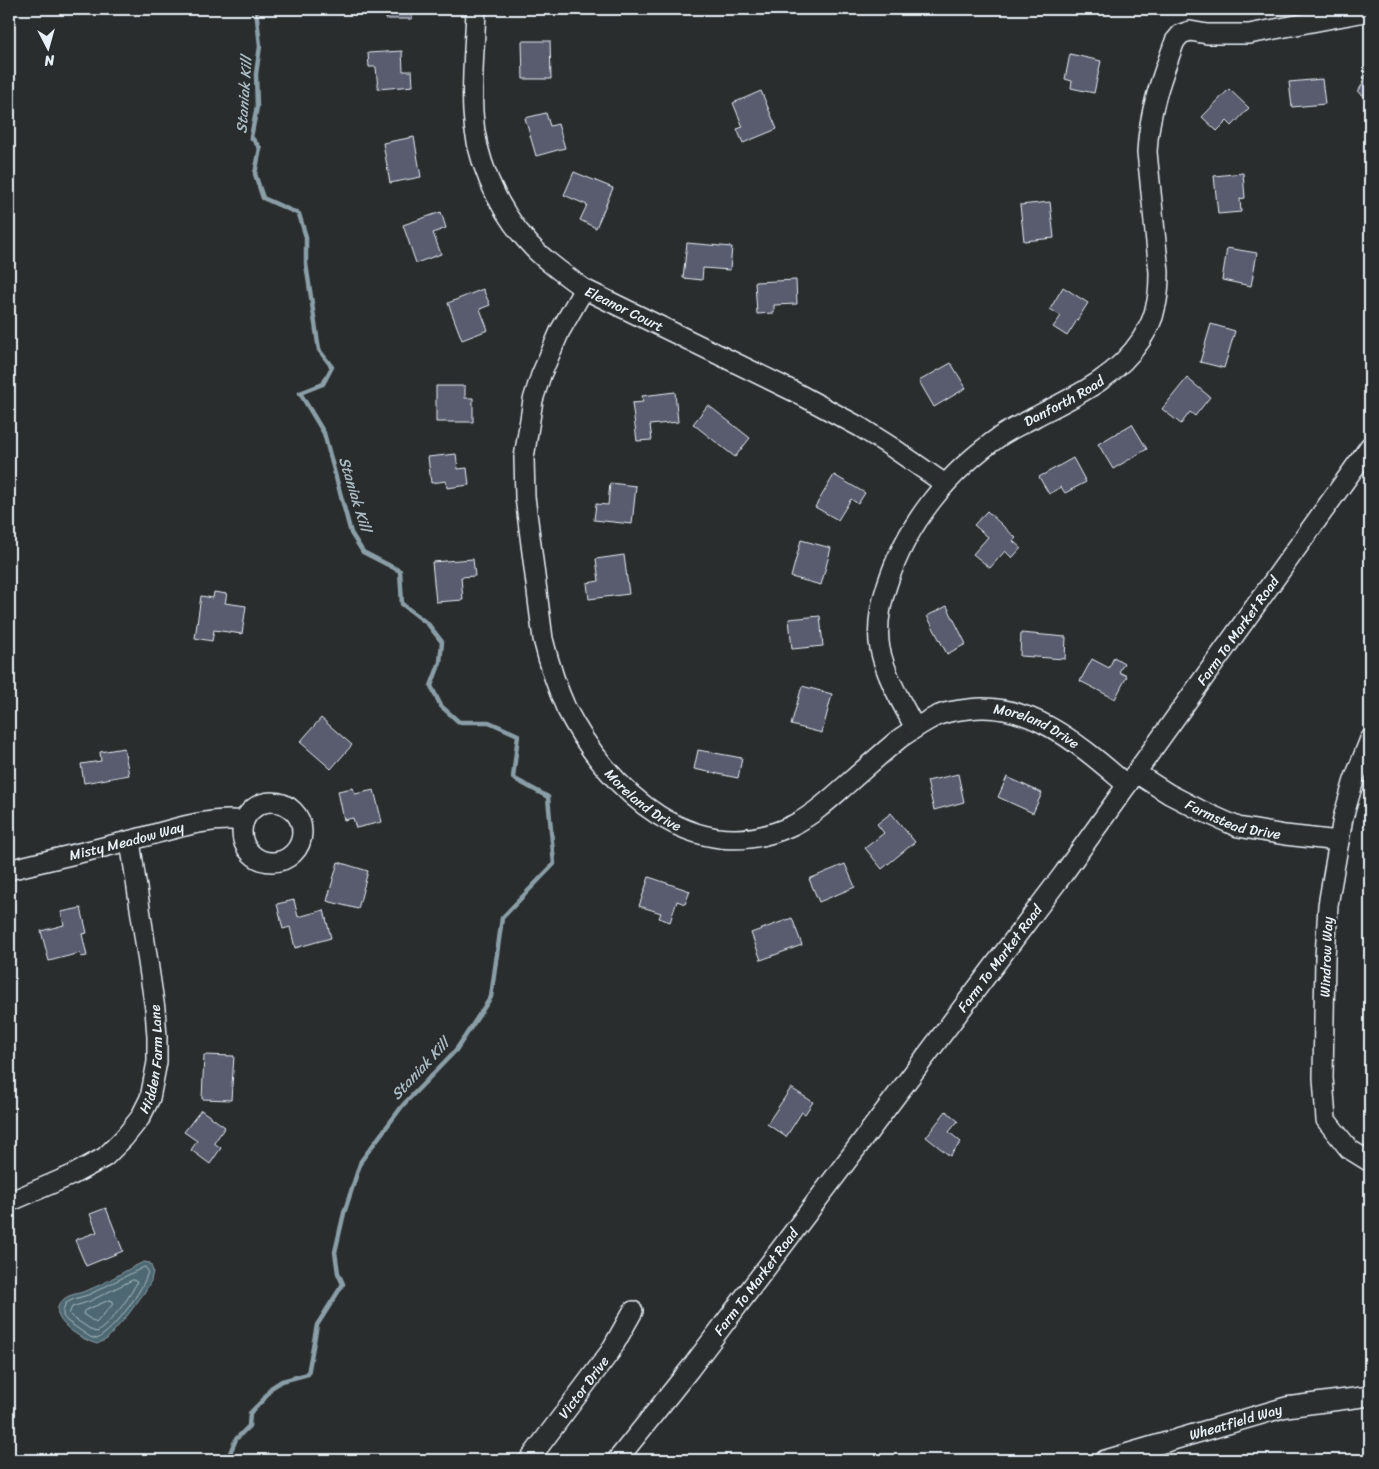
<svg xmlns="http://www.w3.org/2000/svg" width="1379" height="1469" viewBox="0 0 1379 1469" font-family="Sriracha,sans-serif">
  <style>
    .water { fill: #4d6872; stroke: #8b9fa8 }
    .lines { fill: none; stroke-linecap: round; stroke-linejoin: round }
    .shore { stroke: #aabac2; stroke-width: 1 }
    .stream { stroke: #8b9fa8; stroke-width: 4.5 }
    .building { fill: #585c6e; stroke: #e8f1f8 }
    .minor-casing { stroke: #e8f1f8; stroke-width: 22 }
    .minor { stroke: #2a2d2e; stroke-width: 19 }
    .labels { text-anchor: middle; stroke-width: 4.5; stroke-linejoin: round; paint-order: stroke }
    .street-label { font-size: 14px; fill: #e8f1f8; stroke: #2a2d2e }
    .water-label { font-size: 15px; font-style: italic; fill: #aabac2; stroke: #2a2d2e }
  </style>
  <rect width="100%" height="100%" fill="#2a2d2e"/>
  <filter id="ink" filterUnits="userSpaceOnUse"><feTurbulence type="fractalNoise" baseFrequency=".02" numOctaves="2"/><feDisplacementMap in="SourceGraphic" scale="10" xChannelSelector="R" yChannelSelector="G"/><feConvolveMatrix kernelMatrix="1 2 1 2 8 2 1 2 1" color-interpolation-filters="sRGB"/></filter>
  <g filter="url(#ink)">
    <path class="water" d="M144 1262 150 1263 153 1271 151 1281 144 1293 127 1316 107 1339 97 1344C82 1340 42 1317 64 1299 70 1294 78 1294 85 1291 106 1284 124 1270 144 1262Z"/>
    <g class="lines">
      <g class="shore">
        <path d="M145 1267 148 1271C144 1290 114 1330 97 1339L90 1337 67 1321 63 1316V1310L66 1303 74 1299 88 1295Z"/>
        <path d="M133 1280 137 1282C131 1296 110 1324 97 1332L93 1331 72 1317 69 1314 72 1307 90 1301Z"/>
        <path d="M110 1300 113 1301V1304L96 1323 83 1314 84 1311Z"/>
      </g>
      <path class="stream" d="M227 1460 236 1439 249 1426 250 1413 264 1399 271 1388 282 1381 308 1374 317 1325 343 1284 338 1273 335 1252 344 1213 361 1161 403 1105 456 1050 491 997 502 918 554 864 548 797 513 778 518 735 489 722H459L441 706 431 686 440 662 442 642 428 624 402 604 400 571 363 552 351 533 324 433 300 393 323 384 332 367 319 350 306 264V237L299 214 263 198 255 174 260 148 251 137 257 107 256 74 260 46 256 9"/>
    </g>
    <g class="building">
      <path d="M376 9H412V19H386V11H376Z"/>
      <path d="M522 41H550L551 79H523Z"/>
      <path d="M402 51 403 71H412L413 86 378 89 376 67H369L368 53Z"/>
      <path d="M1070 54 1101 61 1094 93 1071 88 1072 81 1065 79Z"/>
      <path d="M1370 69V99L1358 92Z"/>
      <path d="M1322 79 1325 104 1292 107 1289 82Z"/>
      <path d="M1229 89 1249 108 1232 126 1227 121 1217 131 1202 117Z"/>
      <path d="M761 91 777 129 743 143 737 129 743 127 733 103Z"/>
      <path d="M546 113 550 126 558 124 565 148 536 156 525 118Z"/>
      <path d="M414 137 421 177 390 183 383 143Z"/>
      <path d="M574 172 613 188 596 228 580 220 587 205 564 195Z"/>
      <path d="M1243 173 1245 198 1240 199 1241 212 1218 214 1214 176Z"/>
      <path d="M1050 202 1054 238 1024 241 1020 205Z"/>
      <path d="M441 212 446 228 433 233 441 254 416 263 403 225Z"/>
      <path d="M687 243 732 247 730 270 703 268 702 280 683 278Z"/>
      <path d="M1227 248 1257 253 1251 286 1222 280Z"/>
      <path d="M796 280 797 304 774 305V313L757 314 755 282Z"/>
      <path d="M1063 287 1088 303 1067 336 1053 327 1061 316 1050 309Z"/>
      <path d="M483 289 490 305 480 309 488 330 462 340 448 303Z"/>
      <path d="M1211 324 1235 331 1224 368 1200 362Z"/>
      <path d="M951 363 966 388 934 407 919 381Z"/>
      <path d="M1187 378 1210 397 1195 416 1190 412 1181 424 1162 409Z"/>
      <path d="M436 386H465V398H473V422H436Z"/>
      <path d="M675 392 678 422 650 425 652 440 637 441 632 403 643 402 642 396Z"/>
      <path d="M708 405 750 438 735 457 693 424Z"/>
      <path d="M1132 424 1147 449 1113 469 1098 444Z"/>
      <path d="M456 454 458 469 467 468 469 485 447 488 446 481 431 483 428 457Z"/>
      <path d="M1073 458 1086 482 1065 493 1061 487 1049 494 1039 477Z"/>
      <path d="M834 475 865 493 858 504 851 499 838 520 815 507Z"/>
      <path d="M610 483 636 486 632 524 594 520 596 504 608 505Z"/>
      <path d="M987 511 1016 538 1013 541 1021 548 1012 558 1005 551 990 568 973 554 988 537 974 525Z"/>
      <path d="M801 540 831 548 821 585 791 577Z"/>
      <path d="M624 555 629 594 589 599 587 583 599 581 596 559Z"/>
      <path d="M473 559 475 576 461 577 463 600 436 602 432 562Z"/>
      <path d="M214 592 227 594 225 603 246 606 242 634 214 630 212 641 195 638 201 596 213 598Z"/>
      <path d="M947 606 966 644 947 654 927 616Z"/>
      <path d="M820 616 823 646 792 649 789 619Z"/>
      <path d="M1021 633 1066 637 1065 659 1020 656Z"/>
      <path d="M1114 657 1124 663 1119 672 1127 676 1115 699 1080 681 1092 659 1109 668Z"/>
      <path d="M802 686 832 694 822 733 791 725Z"/>
      <path d="M321 718 352 745 331 769 300 742Z"/>
      <path d="M124 748 129 775 84 783 81 764 101 761 100 752Z"/>
      <path d="M698 750 742 758 738 778 694 769Z"/>
      <path d="M958 774 964 802 934 810 927 781Z"/>
      <path d="M1007 777 1042 793 1033 813 998 797Z"/>
      <path d="M353 788 355 794 374 790 382 822 356 828 353 818 344 820 338 791Z"/>
      <path d="M891 813 915 842 882 869 865 848 884 833 877 824Z"/>
      <path d="M338 862 368 871 358 909 327 901Z"/>
      <path d="M845 864 855 887 819 902 809 879Z"/>
      <path d="M649 877 690 891 685 904 677 901 670 922 659 918 661 913 639 906Z"/>
      <path d="M294 900 298 917 324 910 331 938 295 948 290 927 283 929 277 904Z"/>
      <path d="M81 908 87 933 82 934 87 956 81 957 80 953 49 961 41 931 64 925 61 912Z"/>
      <path d="M792 918 802 945 761 960 751 933Z"/>
      <path d="M204 1055 234 1056 231 1100 202 1099Z"/>
      <path d="M791 1088 813 1102 805 1114 802 1112 786 1137 767 1124Z"/>
      <path d="M201 1110 225 1127 214 1143 221 1148 210 1164 191 1150 197 1141 184 1132Z"/>
      <path d="M946 1111 958 1121 949 1132 961 1142 950 1156 926 1137Z"/>
      <path d="M106 1208 123 1251 86 1266 75 1240 97 1232 90 1214Z"/>
    </g>
    <g class="lines">
      <g class="minor-casing">
        <g id="minor">
          <path id="s1" d="M476 9C475 43 471 78 473 112 475 157 496 206 526 240 542 259 564 274 584 289L793 391 860 427 893 448 945 484"/>
          <path id="s2" d="M584 289 560 331 541 375 533 400 524 458 525 497 543 639C549 663 556 686 566 708 608 791 695 872 793 825 813 815 829 800 845 786 863 770 881 754 899 739 912 730 925 721 939 715 949 711 959 710 969 709 1032 701 1082 747 1127 785"/>
          <path id="s3" d="M915 728C902 703 886 677 880 649 876 627 880 606 887 585 907 523 948 472 1002 435 1013 428 1024 423 1035 417 1075 396 1115 379 1141 340 1147 330 1153 321 1155 309 1159 297 1159 284 1159 272L1147 152C1149 111 1161 79 1175 41L1181 34 1190 31 1207 34H1249L1370 11"/>
          <path d="M1370 739 1354 780 1343 818 1328 905 1325 958 1323 1078 1326 1120 1349 1149 1370 1162"/>
          <path id="s4" d="M1136 773 1169 794 1202 811 1238 827 1285 835 1339 841"/>
          <circle cx="272" cy="832" r="30"/>
          <path id="s5" d="M9 870C49 860 89 851 128 841 166 832 204 816 244 821"/>
          <path id="s6" d="M9 1202 72 1175 105 1157 124 1138 140 1118 150 1098 157 1062V1037L155 1009 130 841"/>
          <path id="s7" d="M529 1460 610 1352 633 1311"/>
          <path id="s8" d="M617 1460 690 1369 1064 873 1370 446"/>
          <path id="s9" d="M1105 1460 1286 1407 1370 1396"/>
        </g>
      </g>
      <use href="#minor" class="minor"/>
    </g>
  </g>
  <g class="labels">
    <g class="street-label">
      <text dy="5" stroke="none"><textPath href="#s1" startOffset="365">Eleanor Court</textPath></text>
      <text dy="5" stroke="none"><textPath href="#s3" startOffset="415">Danforth Road</textPath></text>
      <text dy="5" stroke="none"><textPath href="#s8" startOffset="1036">Farm To Market Road</textPath></text>
      <text dy="5" stroke="none"><textPath href="#s2" startOffset="1006">Moreland Drive</textPath></text>
      <text dy="5" stroke="none"><textPath href="#s2" startOffset="558">Moreland Drive</textPath></text>
      <text dy="5" stroke="none"><textPath href="#s4" startOffset="109">Farmstead Drive</textPath></text>
      <text dy="5" stroke="none"><textPath href="#s5" startOffset="121">Misty Meadow Way</textPath></text>
      <text transform="translate(1326 957) rotate(-88)" y="5">Windrow Way</text>
      <text dy="5" stroke="none"><textPath href="#s8" startOffset="631">Farm To Market Road</textPath></text>
      <text dy="5" stroke="none"><textPath href="#s6" startOffset="220">Hidden Farm Lane</textPath></text>
      <text dy="5" stroke="none"><textPath href="#s8" startOffset="226">Farm To Market Road</textPath></text>
      <text dy="5" stroke="none"><textPath href="#s7" startOffset="91">Victor Drive</textPath></text>
      <text dy="5" stroke="none"><textPath href="#s9" startOffset="136">Wheatfield Way</textPath></text>
    </g>
    <g class="water-label">
      <text transform="translate(244 95) rotate(-86)" y="5">Staniak Kill</text>
      <text transform="translate(355 494) rotate(73)" y="5">Staniak Kill</text>
      <text transform="translate(420 1069) rotate(-47)" y="5">Staniak Kill</text>
    </g>
  </g>
  <rect width="1379" height="1469" fill="none" stroke="#2a2d2e" stroke-width="30"/>
  <rect x="15" y="15" width="1349" height="1439" fill="none" stroke="#e8f1f8" stroke-width="2" filter="url(#ink)"/>
  <g transform="translate(48 48) rotate(174)" stroke="#2a2d2e" stroke-width="4" paint-order="stroke">
  <path d="M0-4L9 19L0 12L-9 19Z" fill="#e8f1f8"/>
  <text y="-8" font-size="14" font-weight="bold" text-anchor="middle" fill="#e8f1f8">N</text>
  </g>
</svg>
